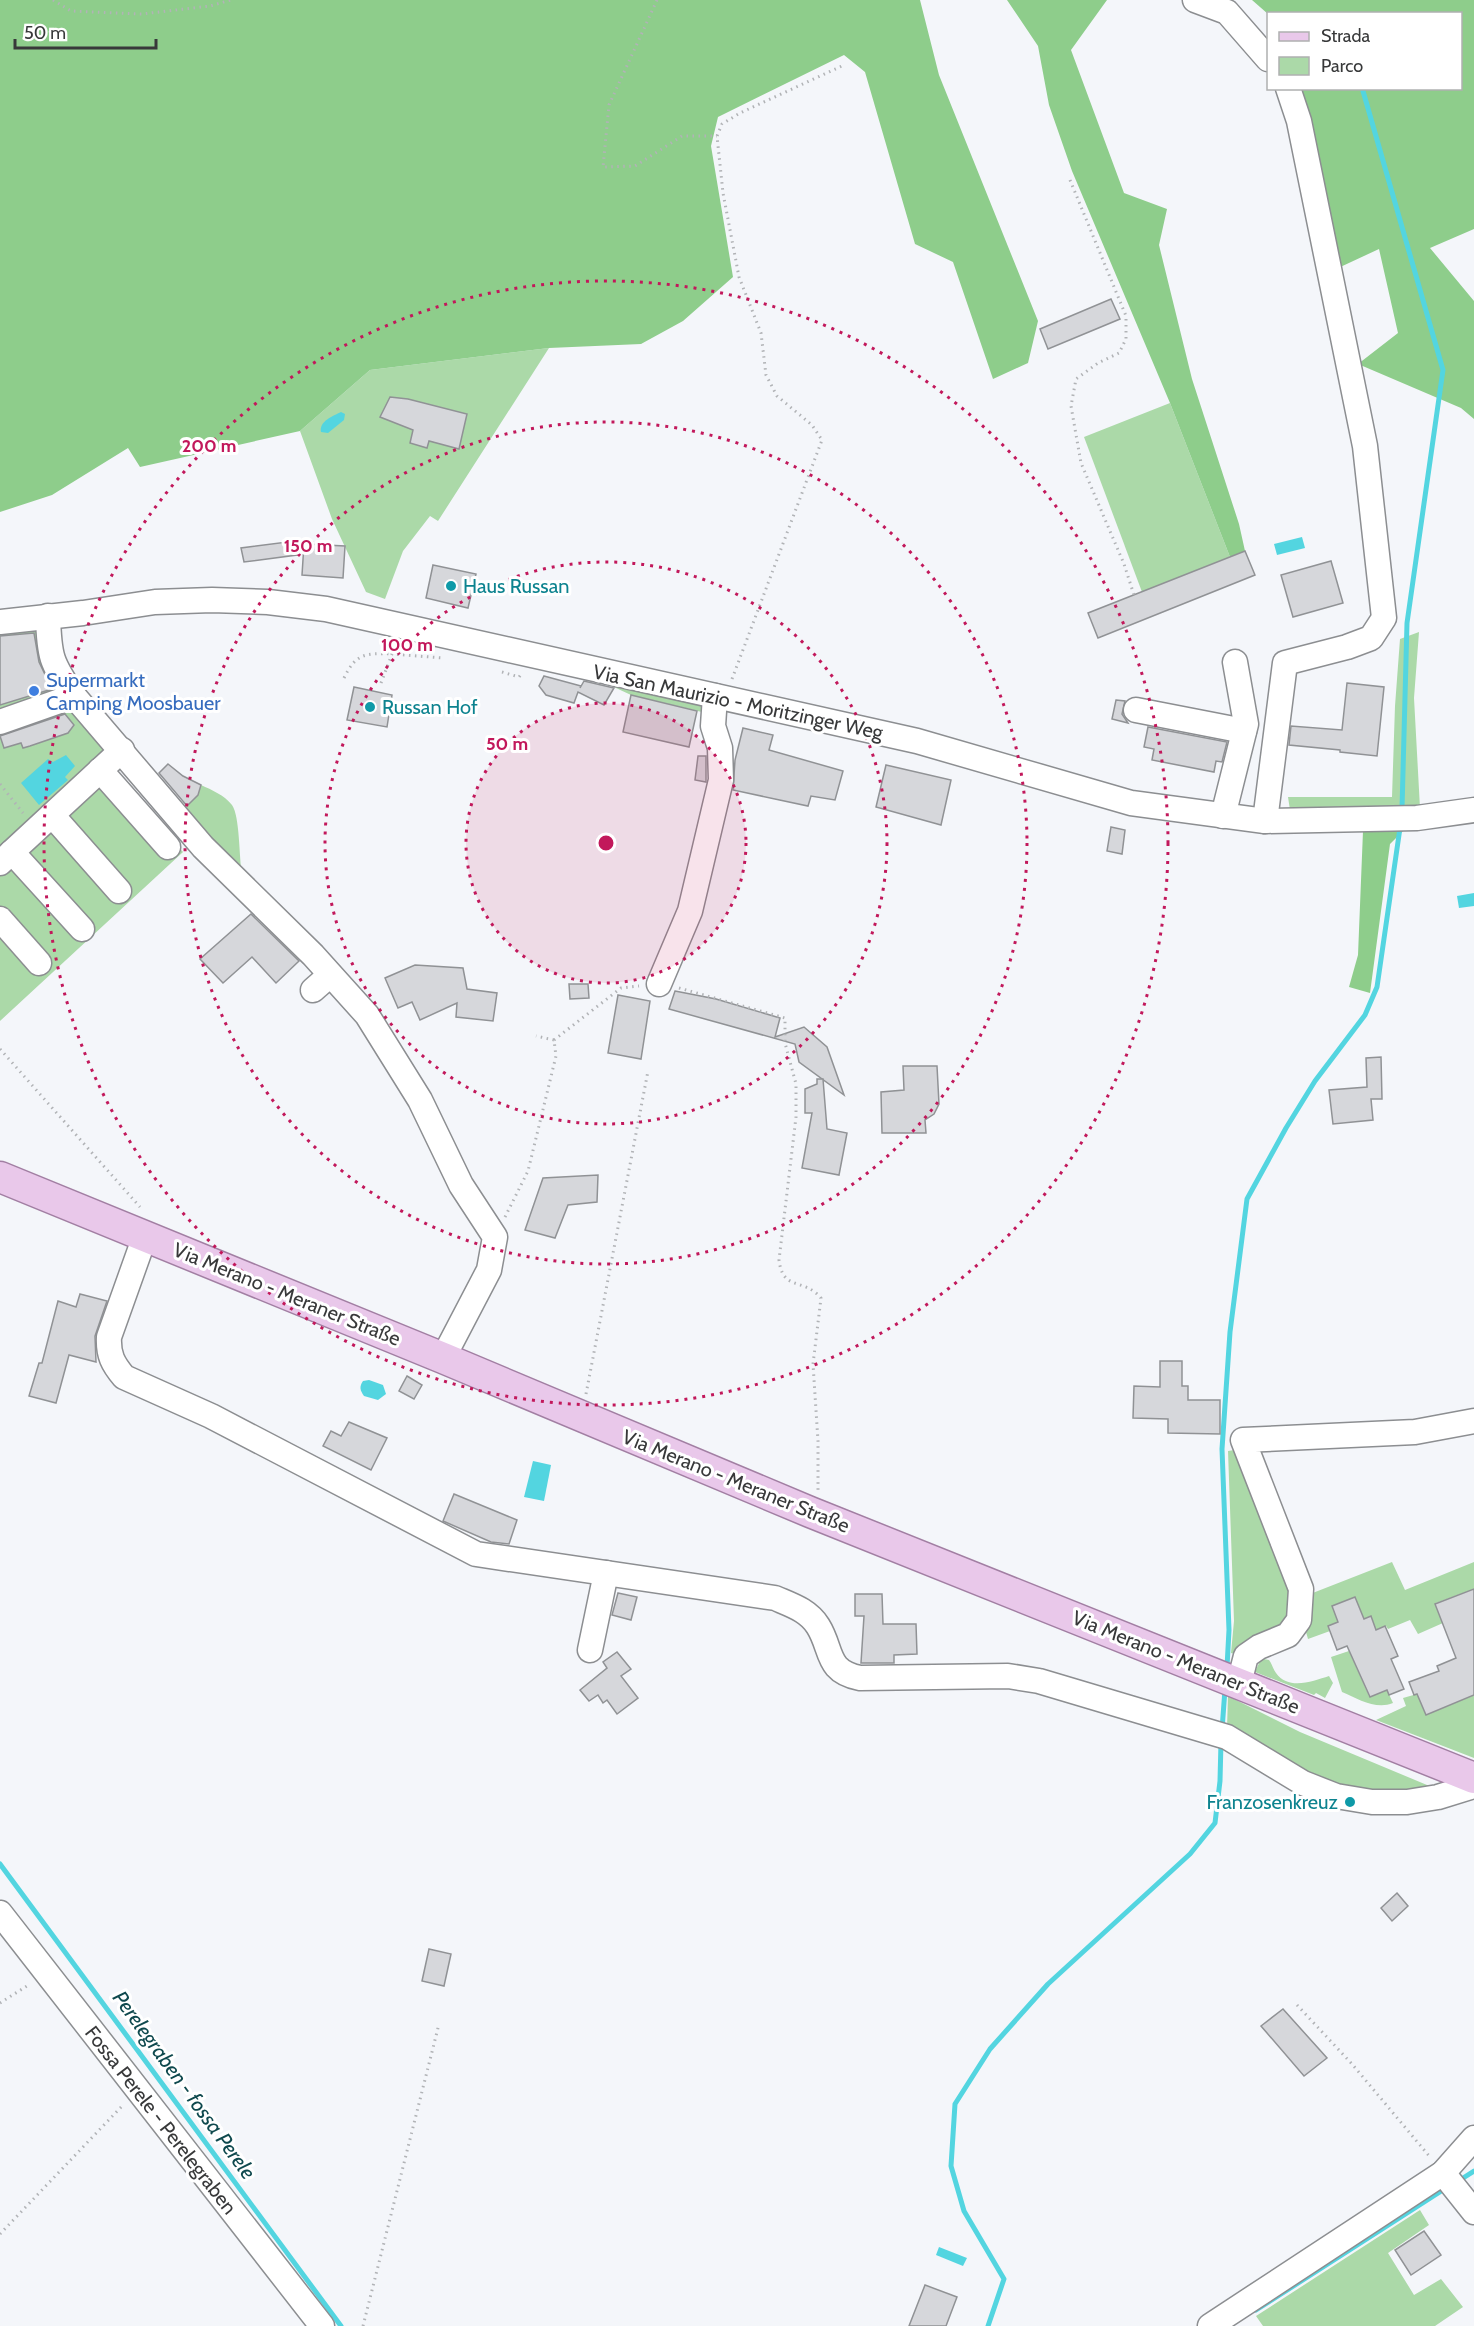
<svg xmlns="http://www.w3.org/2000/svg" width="1474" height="2326" viewBox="0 0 1474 2326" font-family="Cabin,sans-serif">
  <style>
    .green { fill: #abd9a8 }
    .forest { fill: #8ecd8b }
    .water { fill: #53d5e0 }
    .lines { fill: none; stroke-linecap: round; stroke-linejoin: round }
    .stream { stroke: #53d5e0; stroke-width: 5 }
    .building { fill: #d6d7db; stroke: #909295; stroke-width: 1.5 }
    .minor-casing { stroke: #8c8e91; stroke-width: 27 }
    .major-casing { stroke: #a27fa3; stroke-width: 33 }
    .path { stroke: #b1b3b6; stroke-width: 3; stroke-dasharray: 1.5 4.5; stroke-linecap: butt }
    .minor { stroke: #fff; stroke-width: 24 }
    .major { stroke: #e9c8ea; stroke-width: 30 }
    .ring { fill: none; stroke: #c2185b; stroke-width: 3; stroke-dasharray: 3 6 }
    .culture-dot { fill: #0f9aa8; stroke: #fff; stroke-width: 2 }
    .shop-dot { fill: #3f7fe0; stroke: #fff; stroke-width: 2 }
    .labels { text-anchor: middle; stroke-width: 6; stroke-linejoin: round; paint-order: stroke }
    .culture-label { font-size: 20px; fill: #0d838f; stroke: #fff; text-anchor: start }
    .shop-label { font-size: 20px; fill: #366cbe; stroke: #fff; text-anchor: start }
    .street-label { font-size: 20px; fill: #38393a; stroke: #fff }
    .water-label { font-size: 21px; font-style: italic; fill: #0f494e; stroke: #fff }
    .centre { fill: #c2185b; stroke: #fff; stroke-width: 3 }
    .ring-label { font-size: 18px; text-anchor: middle; font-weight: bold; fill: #c2185b; stroke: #fff; stroke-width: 6; stroke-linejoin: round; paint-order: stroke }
  </style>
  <rect width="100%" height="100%" fill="#f4f6fa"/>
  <g class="green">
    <path d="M549 348 438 521 430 516 403 551 385 599 366 592 332 519 300 431 370 370Z"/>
    <path d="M1170 403 1230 557 1142 592 1084 437Z"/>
    <path d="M33 620 54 690 104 742 117 780 183 852 0 1021V633Z"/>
    <path d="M1419 632 1414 698 1420 808 1290 810 1288 797H1392L1395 706 1400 639Z"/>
    <path d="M588 675 701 702 706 713 631 695Z"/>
    <path d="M201 785C212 790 224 795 232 805 240 816 239 859 242 875L182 811 198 795Z"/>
    <path d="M1241 1449 1294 1588 1290 1620 1235 1654 1231 1653 1234 1621 1228 1451Z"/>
    <path d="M1392 1562 1405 1590 1474 1562V1589L1436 1603 1443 1623 1418 1634 1410 1620 1388 1629 1386 1626 1372 1631 1370 1617 1364 1619 1355 1598 1330 1631 1308 1639 1306 1632 1305 1596Z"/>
    <path d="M1349 1651 1369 1696 1387 1690 1393 1703C1376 1710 1358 1699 1342 1692L1331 1657Z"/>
    <path d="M1264 1659 1269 1660C1272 1664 1273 1669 1276 1673 1289 1691 1313 1681 1329 1676L1333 1683 1325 1698 1316 1693 1314 1695 1255 1672 1260 1661Z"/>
    <path d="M1417 1694 1426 1715 1474 1695V1758L1376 1720 1406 1706 1403 1698Z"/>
    <path d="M1228 1696 1300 1732 1439 1790 1384 1796 1309 1779 1227 1728Z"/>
    <path d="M1420 2210 1429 2225 1388 2253 1414 2295 1441 2279 1463 2307 1435 2326H1263L1256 2316Z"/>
  </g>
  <g class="forest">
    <path d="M0 0H920L939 75 1038 321 1028 363 993 379 953 262 915 244 865 72 844 55 718 117 711 146 733 277 683 321 641 344 549 348 370 370 300 431 140 467 128 448 52 495 0 512Z"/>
    <path d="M1007 0H1107L1071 50 1124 193 1167 209 1159 245 1192 379 1239 524 1245 551 1230 557 1170 403 1072 171 1049 105 1038 46Z"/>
    <path d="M1252 0H1474V229L1430 248 1474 301V419L1461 408 1358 364 1398 333 1379 249 1336 269 1298 89 1460 88V14H1268Z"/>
    <path d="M1363 831H1403L1390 844 1370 993 1349 987 1358 955Z"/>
  </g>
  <g class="water">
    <path d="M341 412 345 414 344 420 328 433 321 432C319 421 333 416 341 412Z"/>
    <path d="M1302 537 1305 548 1277 555 1274 544Z"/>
    <path d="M66 755 75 766 65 777 68 780 39 805 21 783 48 759 53 762Z"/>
    <path d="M1474 893V906L1459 908 1457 896Z"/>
    <path d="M369 1380 383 1385 386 1394 378 1400 364 1396C360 1390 359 1387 363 1381Z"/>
    <path d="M533 1461 551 1465 544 1501 524 1497Z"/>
    <path d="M939 2247 967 2258 963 2266 936 2255Z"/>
  </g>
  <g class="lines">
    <g class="stream">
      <path d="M1363 91 1443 370 1407 623 1402 809"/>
      <path d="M1227 1667 1229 1630 1222 1449 1230 1332 1247 1199 1286 1128 1315 1081 1365 1015 1377 987 1400 828"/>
      <path d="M1222 1730 1225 1689"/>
      <path d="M0 1864 341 2326"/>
      <path d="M1460 2180 1474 2171"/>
      <path d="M1256 2310 1446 2188"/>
      <path d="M988 2326 1004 2279 964 2211 951 2166 955 2104 990 2049 1048 1984 1190 1854 1215 1823 1220 1781 1221 1742"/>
    </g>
  </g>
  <g class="building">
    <path d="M1111 299 1120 319 1048 349 1040 329Z"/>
    <path d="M390 397 408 399 467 414 459 449 429 441 427 448 410 443 413 430 380 417Z"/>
    <path d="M295 541 297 555 244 562 241 548Z"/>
    <path d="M304 544 345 546 343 578 302 575Z"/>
    <path d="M1245 551 1255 575 1098 638 1088 613Z"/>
    <path d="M1331 561 1343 603 1293 617 1281 575Z"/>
    <path d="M433 565 476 574 468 608 426 598Z"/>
    <path d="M34 633 39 662 52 689 0 705V636Z"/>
    <path d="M544 676 581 686 580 688 584 681 614 688 604 705 578 692 574 703 546 695 539 686Z"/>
    <path d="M1347 683 1384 687 1377 756 1340 752V750L1289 745 1291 726 1342 730Z"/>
    <path d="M354 687 392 695 387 727 347 720Z"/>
    <path d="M631 695 697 711 689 747 623 732Z"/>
    <path d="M1116 700 1125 701 1122 714 1128 723 1112 719Z"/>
    <path d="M65 714 74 725 68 733 30 746 23 748 21 743 4 748 0 736Z"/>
    <path d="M1148 727 1227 742 1222 762 1216 761 1214 772 1152 760 1154 749 1144 747Z"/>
    <path d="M743 728 773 735 769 750 843 771 835 800 811 796 808 806 733 790 735 760Z"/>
    <path d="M698 756H706V782L695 780Z"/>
    <path d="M168 764 183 776 201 785 198 795 187 806 159 773Z"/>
    <path d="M886 765 951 780 941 825 876 807Z"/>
    <path d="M1111 827 1125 830 1122 854 1107 851Z"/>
    <path d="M251 914 299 961 276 983 252 957 223 983 200 959Z"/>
    <path d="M415 965 463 968 467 989 497 993 493 1021 456 1017 457 1003 420 1020 412 1002 398 1008 385 978Z"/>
    <path d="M569 984H588L589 998 570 999Z"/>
    <path d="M675 991 716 999 780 1018 775 1037 804 1027 827 1047 844 1095 799 1062 795 1044 669 1009Z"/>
    <path d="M618 995 650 1001 641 1059 608 1053Z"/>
    <path d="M1381 1057 1382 1099H1371L1373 1120 1333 1124 1329 1090 1367 1087 1366 1058Z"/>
    <path d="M903 1066H937L939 1104 934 1114 925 1120 926 1133H882L881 1092 904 1090Z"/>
    <path d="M817 1079H823L827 1129 847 1133 839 1175 802 1168 812 1113H805V1089L817 1084Z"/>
    <path d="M598 1175 597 1202 568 1205 555 1238 525 1230 543 1178Z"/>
    <path d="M80 1294 107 1301 95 1336 96 1362 69 1355 56 1403 29 1396 39 1363H42L58 1301 76 1307Z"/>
    <path d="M1160 1361H1182V1386H1188V1400H1220V1434L1168 1433V1419L1133 1418 1134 1386 1160 1387Z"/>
    <path d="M407 1376 422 1385 414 1399 399 1391Z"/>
    <path d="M349 1422 387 1438 371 1470 323 1446 331 1431 341 1436Z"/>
    <path d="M454 1494 517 1520 509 1544 491 1542 443 1521Z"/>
    <path d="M1474 1589V1695L1426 1715 1417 1694 1414 1695 1409 1682 1439 1671 1437 1666 1456 1658 1435 1604Z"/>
    <path d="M618 1593 637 1597 631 1620 612 1615Z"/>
    <path d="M855 1594H882L883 1624H916L917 1654 894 1655V1663H861L864 1616H855Z"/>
    <path d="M1355 1597 1364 1619 1371 1616 1376 1630 1385 1626 1398 1656 1391 1659 1404 1689 1389 1695 1387 1690 1370 1697 1347 1646 1337 1650 1328 1626 1338 1622 1332 1606Z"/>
    <path d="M617 1652 631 1669 621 1676 638 1698 617 1714 607 1700 603 1703 598 1695 589 1701 580 1690 607 1668 603 1662Z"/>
    <path d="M1397 1893 1408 1906 1392 1921 1381 1908Z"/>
    <path d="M429 1949 451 1954 444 1986 422 1981Z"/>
    <path d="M1283 2009 1327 2058 1304 2076 1261 2026Z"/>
    <path d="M1424 2231 1441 2255 1411 2275 1395 2250Z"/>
    <path d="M925 2285 957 2297 946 2326H909Z"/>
  </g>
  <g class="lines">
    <g class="minor-casing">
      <g id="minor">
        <path d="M1195 0 1227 12 1268 59"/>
        <path d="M48 616C49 656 51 663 74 696L203 847 313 955 367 1015 420 1100 461 1185 495 1237 489 1270 443 1358"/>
        <path d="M0 622 83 613 155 602 212 600 268 602 326 609 917 741 1131 803 1265 821 1417 818 1474 810"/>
        <path d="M1136 710 1244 731"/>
        <path d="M0 722 74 696"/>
        <path d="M100 770 168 847"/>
        <path d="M52 815 119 891"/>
        <path d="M1223 816 1246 724 1235 662"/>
        <path d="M1265 821 1285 663 1347 647 1371 638 1384 618 1365 446 1299 121 1288 88"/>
        <path d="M12 852 82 929"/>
        <path d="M0 863 122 750"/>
        <path d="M0 919 39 963"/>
        <path d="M659 984 690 911 721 780 720 748 713 726 715 696"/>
        <path d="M313 990 330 975"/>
        <path d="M145 1236 109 1337C108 1355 113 1364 124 1377L211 1416 476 1554 775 1598C791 1605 808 1610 818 1626 833 1650 825 1671 860 1678L1008 1676 1039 1681 1227 1737 1303 1783 1336 1796 1372 1802H1407L1438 1797 1474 1786"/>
        <path d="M590 1650 606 1573"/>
        <path d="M1239 1683 1246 1656 1259 1647 1288 1635 1299 1620 1301 1589 1243 1440 1415 1432 1474 1421"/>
        <path d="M0 1913 322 2326"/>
        <path d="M1443 2173 1474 2212"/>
        <path d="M1210 2326 1443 2173 1474 2138"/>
      </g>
    </g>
    <g class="major-casing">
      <path id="major" d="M0 1177 443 1358 810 1512 1474 1778"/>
    </g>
    <g class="path">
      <path d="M53 0 71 11 142 14 210 6 231 0"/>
      <path d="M657 0 609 105 603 167 635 166 682 136H717"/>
      <path d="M1070 180 1126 316V339L1119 353 1098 363 1076 379 1071 406 1081 463 1124 564 1134 595"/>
      <path d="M502 672 519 677 522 673"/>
      <path d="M344 678C356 653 366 653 392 654"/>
      <path d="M732 679 822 440 812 425 777 396 766 375 761 333 739 277 723 193 717 136 722 124 740 113 844 65"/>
      <path d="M381 683 392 654 443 658"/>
      <path d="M0 784 23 813"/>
      <path d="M679 988 785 1018V1043L796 1084V1117L779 1260C783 1292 803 1277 821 1298L813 1364 818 1441V1490"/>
      <path d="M554 1040 621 988 639 986"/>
      <path d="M0 1049 140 1207"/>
      <path d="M505 1217 528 1171 556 1056 554 1040 536 1036"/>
      <path d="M586 1394 648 1071"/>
      <path d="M0 2003 30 1984"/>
      <path d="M1297 2005 1352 2064 1430 2157"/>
      <path d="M0 2234 124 2104"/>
      <path d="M363 2326 439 2024"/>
    </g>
    <use href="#minor" class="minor"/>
    <use href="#major" class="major"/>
  </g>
  <circle cx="606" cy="843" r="140" fill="#c2185b" fill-opacity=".12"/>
  <g class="ring">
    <circle cx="606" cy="843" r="140"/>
    <circle cx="606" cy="843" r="281"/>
    <circle cx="606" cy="843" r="421"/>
    <circle cx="606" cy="843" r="562"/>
  </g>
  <g class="culture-dot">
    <circle cx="451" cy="586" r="6"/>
    <circle cx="370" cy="707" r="6"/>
    <circle cx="1350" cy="1802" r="6"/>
  </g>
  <circle class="shop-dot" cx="34" cy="691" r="6"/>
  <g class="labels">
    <g class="culture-label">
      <text x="463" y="593">Haus Russan</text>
      <text x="382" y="714">Russan Hof</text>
      <text x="1338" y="1809" text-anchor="end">Franzosenkreuz</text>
    </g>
    <g class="shop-label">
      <text x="46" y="687">Supermarkt<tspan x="46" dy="23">Camping Moosbauer</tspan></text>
    </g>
    <g class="street-label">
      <text transform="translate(738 702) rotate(12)" y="7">Via San Maurizio - Moritzinger Weg</text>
      <text transform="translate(287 1294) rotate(22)" y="7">Via Merano - Meraner Straße</text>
      <text transform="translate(736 1481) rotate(22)" y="7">Via Merano - Meraner Straße</text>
      <text transform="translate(1186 1662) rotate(22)" y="7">Via Merano - Meraner Straße</text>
      <text transform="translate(161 2120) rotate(52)" y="7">Fossa Perele - Perelegraben</text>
    </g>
    <g class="water-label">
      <text transform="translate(184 2085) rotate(54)" y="7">Perelegraben - fossa Perele</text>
    </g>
  </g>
  <circle cx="606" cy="843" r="9" class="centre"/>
  <g class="ring-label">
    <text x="209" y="452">200 m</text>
    <text x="308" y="552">150 m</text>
    <text x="407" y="651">100 m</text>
    <text x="507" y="750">50 m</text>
  </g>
  <rect x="1267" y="12" width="195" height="78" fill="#ffffff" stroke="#afb0b0" stroke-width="1.5"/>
  <rect x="1279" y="32" width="30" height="9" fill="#e9c8ea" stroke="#afb0b0" stroke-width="1.5"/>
  <text x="1321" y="42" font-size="18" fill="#38393a">Strada</text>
  <rect x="1279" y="57" width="30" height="18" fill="#abd9a8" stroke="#afb0b0" stroke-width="1.5"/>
  <text x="1321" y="72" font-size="18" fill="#38393a">Parco</text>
  <path d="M15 39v9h141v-9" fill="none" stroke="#38393a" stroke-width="3"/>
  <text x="24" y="39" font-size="18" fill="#38393a" stroke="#ffffff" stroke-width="4.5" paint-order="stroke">50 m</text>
</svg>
